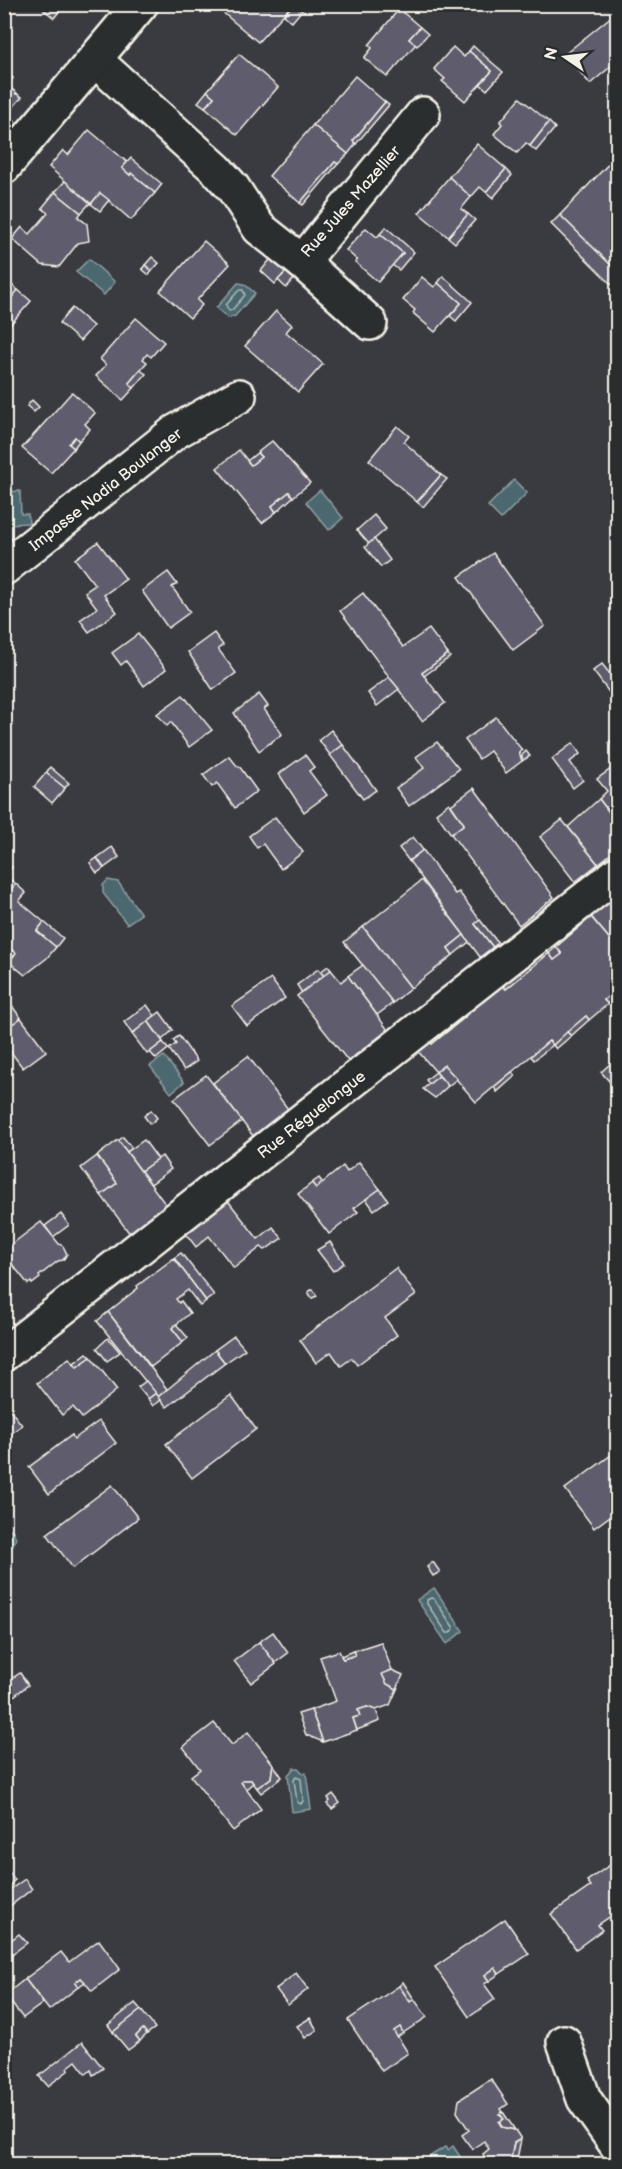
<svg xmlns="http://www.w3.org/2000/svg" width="622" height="2169" viewBox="0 0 622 2169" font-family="'Balsamiq Sans',sans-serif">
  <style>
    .water { fill: #4b676f; stroke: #8f9e9f; stroke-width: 1.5 }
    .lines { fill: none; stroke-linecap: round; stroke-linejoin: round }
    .shore { stroke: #b0bab8; stroke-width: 1.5 }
    .building { fill: #5e5c6d; stroke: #f4f1e8; stroke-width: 1.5 }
    .minor-casing { stroke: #f4f1e8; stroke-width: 38 }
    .minor { stroke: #2a2d2e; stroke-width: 33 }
    .labels { text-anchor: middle; stroke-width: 5; stroke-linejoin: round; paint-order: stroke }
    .street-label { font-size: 16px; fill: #f4f1e8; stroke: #2a2d2e }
  </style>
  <rect width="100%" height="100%" fill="#3a3b41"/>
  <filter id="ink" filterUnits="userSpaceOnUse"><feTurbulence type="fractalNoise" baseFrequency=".0167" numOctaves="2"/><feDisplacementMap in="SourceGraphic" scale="12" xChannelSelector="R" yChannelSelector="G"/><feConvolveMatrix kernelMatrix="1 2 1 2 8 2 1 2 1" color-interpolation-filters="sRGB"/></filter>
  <g filter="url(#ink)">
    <g class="water">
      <path d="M89 259 115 282 104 295 76 272Z"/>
      <path d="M238 283 244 284 255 293 235 316 228 318 216 308Z"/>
      <path d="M514 480 527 493 501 519 488 506Z"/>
      <path d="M320 490 343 518 329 530 306 502Z"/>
      <path d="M20 491 21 514H28L29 523 5 524V492Z"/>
      <path d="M108 880 118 882 141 914 127 924 103 893V885Z"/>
      <path d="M164 1056 184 1082 171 1093 150 1066Z"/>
      <path d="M5 1526 13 1531 16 1538 12 1547 5 1553Z"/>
      <path d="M434 1588 463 1631 447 1644 417 1600Z"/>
      <path d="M294 1768H298L303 1773H306L311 1809 292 1812 288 1775Z"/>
      <path d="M453 2146 461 2158 455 2162 457 2164H435L429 2157 445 2147 448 2150Z"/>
    </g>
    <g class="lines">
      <g class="shore">
        <path d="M239 290H243L245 295 232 310 229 311 226 305Z"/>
        <path d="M431 1598 434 1599 454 1628 450 1633H447L427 1604V1600Z"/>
        <path d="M296 1777 301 1779 303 1801 301 1804 297 1802 294 1780Z"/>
      </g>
    </g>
    <g class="building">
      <path d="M37 4H65L54 18Z"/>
      <path d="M228 4 239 6 241 4H293L258 42 222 12Z"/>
      <path d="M293 4H307L292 22 284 15Z"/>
      <path d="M399 9 420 27 409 39 416 44 387 77 364 58 372 48 369 45Z"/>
      <path d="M618 11V54L611 59 615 63 590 84 565 54Z"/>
      <path d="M420 27 428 34 417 46 409 39Z"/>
      <path d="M473 46 503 72 487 90 480 84 492 71 469 51Z"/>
      <path d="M453 47 464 57 469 51 492 71 465 101 442 81 445 79 434 69Z"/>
      <path d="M239 54 278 87 237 135 205 107 214 97 207 91Z"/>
      <path d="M4 71 13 78 7 85 4 83Z"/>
      <path d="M355 76 385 102 353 141 356 144 348 154 313 125Z"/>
      <path d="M4 83 17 93 15 94H17L22 97 7 114 15 121 4 133Z"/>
      <path d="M207 91 214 97 205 107 198 102Z"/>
      <path d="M520 98 549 122 530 146 526 143 517 153 494 134 502 124 500 122Z"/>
      <path d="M385 102 389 105 356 144 353 141Z"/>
      <path d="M549 122 555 128 536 151 530 146Z"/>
      <path d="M313 125 348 154 338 164 335 162 300 203 269 176Z"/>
      <path d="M89 130 127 162 122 168 130 175 131 173 155 193 131 220 100 193 91 204 49 167 63 150 68 155Z"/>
      <path d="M477 144 506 169 486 192 480 187 471 197 449 177Z"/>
      <path d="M618 154V272L560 215Z"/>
      <path d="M131 158 162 184 155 193 131 173 130 175 122 168Z"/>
      <path d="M335 162 338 164 303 205 300 203Z"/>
      <path d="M506 169 512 175 493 198 486 192Z"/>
      <path d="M449 177 471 197 461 209 468 214 448 237 419 213Z"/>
      <path d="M65 181 90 203 81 213 55 192Z"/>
      <path d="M55 192 81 213 78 217 87 224 89 241 78 243 59 267 42 265 12 239 22 227 30 234 48 213 42 208Z"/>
      <path d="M100 193 109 200 100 211 91 204Z"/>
      <path d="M468 214 475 220 455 243 448 237Z"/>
      <path d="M560 215 618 272 616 289 551 224Z"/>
      <path d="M386 227 414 252 399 270 392 265 403 253 380 234Z"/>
      <path d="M366 228 377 237 380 234 403 253 378 282 355 262 357 260 346 250Z"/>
      <path d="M204 241 230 264 197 300 202 305 190 318 160 291Z"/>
      <path d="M273 256 288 269 275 284 261 271Z"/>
      <path d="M152 257 159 263 152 271 145 265Z"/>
      <path d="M145 265 152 271 149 275 142 269Z"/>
      <path d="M286 272 294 279 286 288 278 280Z"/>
      <path d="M443 276 472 302 456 321 450 316 461 303 438 283Z"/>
      <path d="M422 277 434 287 438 283 461 303 435 332 413 313 415 310 403 300Z"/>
      <path d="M4 278 18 290 4 307Z"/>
      <path d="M18 290 31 301 9 326 4 322V307Z"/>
      <path d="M72 308 93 326 80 341 59 323Z"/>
      <path d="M276 311 292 325 286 332 323 364 298 392 245 346Z"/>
      <path d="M136 318 164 342 151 357 147 354 143 359 147 362 129 383 134 388 123 400 96 376 106 365 100 359Z"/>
      <path d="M140 370 146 374 134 388 129 383Z"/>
      <path d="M72 392 95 413 85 424 90 429 79 441 75 437 69 444 74 448 51 473 22 448Z"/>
      <path d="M32 400 39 407 34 412 27 406Z"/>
      <path d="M397 426 409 436 404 442 441 475 417 502 369 460Z"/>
      <path d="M75 437 79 441 74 448 69 444Z"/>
      <path d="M272 441 310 483 293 497 289 492 272 506 276 512 262 523 217 468 239 450 251 465 261 457 257 453Z"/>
      <path d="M257 453 261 457 251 465 247 461Z"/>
      <path d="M441 475 447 479 423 507 417 502Z"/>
      <path d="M289 492 293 497 276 512 272 506Z"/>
      <path d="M374 515 386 529 369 544 357 530Z"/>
      <path d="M374 539 390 560 381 567 365 547Z"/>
      <path d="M98 542 126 579 104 595 117 612 89 632 80 620 97 608 85 592 95 585 75 559Z"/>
      <path d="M493 553 545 626 513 650 459 577Z"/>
      <path d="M168 572 177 584 172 587 190 612 168 628 142 591Z"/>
      <path d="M363 593 403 647 429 629 448 654 422 673 445 703 422 721 340 611Z"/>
      <path d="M214 633 223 645 218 649 236 673 213 690 188 652Z"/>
      <path d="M138 634 166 669 144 686 126 661 121 665 112 653Z"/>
      <path d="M448 654 450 657 424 676 422 673Z"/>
      <path d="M602 664 618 684 617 703 593 671Z"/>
      <path d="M389 677 399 689 377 706 368 693Z"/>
      <path d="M259 694 268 706 264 709 282 734 259 751 234 713Z"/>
      <path d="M183 695 212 730 189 747 171 722 167 726 157 714Z"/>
      <path d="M496 717 522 750 519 752 522 761 506 773 490 751 479 759 465 740Z"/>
      <path d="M331 730 343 745 330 755 319 740Z"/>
      <path d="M618 735V753L609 742Z"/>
      <path d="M437 742 459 769 409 806 396 788 424 768 416 757Z"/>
      <path d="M573 743 580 754 570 762 583 780 573 788 552 759Z"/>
      <path d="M343 745 376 790 363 799 330 755Z"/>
      <path d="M526 751 530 756 522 761V755Z"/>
      <path d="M305 755 314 767 309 771 327 795 304 812 279 774Z"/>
      <path d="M229 756 238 767 239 766 257 791 235 808 217 783 212 787 203 775Z"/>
      <path d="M618 764V813L612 816 599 799 607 791 597 779Z"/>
      <path d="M50 767 69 783 65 788 46 773Z"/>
      <path d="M46 773 65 788 52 803 34 787Z"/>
      <path d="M474 788 554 897 519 925 451 834 464 824 451 805Z"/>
      <path d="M599 799 612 816 614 815 618 819V848L598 864 568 827Z"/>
      <path d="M449 803 464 824 451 834 436 813Z"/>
      <path d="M275 817 303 852 281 869 263 844 257 848 249 836Z"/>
      <path d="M562 820 598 864 575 882 540 837Z"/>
      <path d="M413 837 423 850 409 861 399 848Z"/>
      <path d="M112 847 119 857 104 868 97 858Z"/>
      <path d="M423 850 455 894 459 892 480 920 475 924 493 947 480 957 409 861Z"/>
      <path d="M97 858 104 868 97 873 90 863Z"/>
      <path d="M4 860 12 867 6 875 4 874Z"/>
      <path d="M4 874 16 884 4 897Z"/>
      <path d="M422 880 464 935 448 948 453 955 411 988 363 927Z"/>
      <path d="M16 884 26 893 19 901 44 922 37 931 56 947 47 958 25 975 9 962 16 953 4 944V897Z"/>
      <path d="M615 892 618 896V949L588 913Z"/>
      <path d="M588 913 591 917 559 945 554 940Z"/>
      <path d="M591 917 618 949V989L604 1000 608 1004 589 1020 586 1016 553 1045 549 1041 476 1102 444 1065 436 1072 416 1049 428 1039 432 1044 465 1017 462 1013 481 997 484 1001 502 985 506 989 549 953 554 960 562 954 556 947Z"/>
      <path d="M480 920 498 943 493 947 475 924Z"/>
      <path d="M44 922 63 938 56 947 37 931Z"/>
      <path d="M363 927 411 988 393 1003 344 942Z"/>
      <path d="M464 935 469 942 453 955 448 948Z"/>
      <path d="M556 947 562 954 554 960 549 953Z"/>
      <path d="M544 948 549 953 506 989 500 982Z"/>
      <path d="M363 965 393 1003 377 1015 348 976Z"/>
      <path d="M328 966 331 970 324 976 320 972Z"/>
      <path d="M318 969 324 976 302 993 297 985Z"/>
      <path d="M331 970 341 982 348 976 388 1030 348 1061 297 996Z"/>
      <path d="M271 979 285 998 247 1026 232 1006Z"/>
      <path d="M618 989V996L608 1004 604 1000Z"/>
      <path d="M147 1005 155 1016 132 1034 124 1022Z"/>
      <path d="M12 1006 21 1018 4 1030V1011Z"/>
      <path d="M160 1012 173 1030 162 1040 148 1021Z"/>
      <path d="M462 1013 465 1017 447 1031 444 1027Z"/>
      <path d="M586 1016 589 1020 571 1036 567 1032Z"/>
      <path d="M21 1018 46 1051 23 1068 4 1043V1030Z"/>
      <path d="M148 1021 163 1042 147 1054 132 1034Z"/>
      <path d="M444 1027 447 1031 432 1044 428 1039Z"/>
      <path d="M567 1032 571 1036 556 1049 553 1045Z"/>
      <path d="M179 1036 197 1061 184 1070 169 1049 176 1044 173 1040Z"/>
      <path d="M549 1041 553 1045 534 1060 531 1056Z"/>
      <path d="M163 1042 168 1049 156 1059 150 1052Z"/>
      <path d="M248 1056 288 1109 253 1136 213 1083Z"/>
      <path d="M618 1057V1091L601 1072Z"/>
      <path d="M444 1065 457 1079 448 1086 436 1072Z"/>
      <path d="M436 1072 439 1076 429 1084 426 1080Z"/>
      <path d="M512 1072 515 1076 497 1092 494 1087Z"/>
      <path d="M206 1075 242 1121 210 1145 174 1099Z"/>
      <path d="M439 1076 448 1086 435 1098 423 1089Z"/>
      <path d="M151 1110 157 1118 150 1124 144 1116Z"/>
      <path d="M123 1137 132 1148 127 1152 118 1141Z"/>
      <path d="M118 1140 166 1205 130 1234 101 1195 117 1183 97 1156Z"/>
      <path d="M144 1140 158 1159 141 1171 127 1152Z"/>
      <path d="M97 1156 117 1183 101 1195 81 1168Z"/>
      <path d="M162 1156 171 1169 151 1184 141 1171Z"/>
      <path d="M359 1162 380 1189 354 1208 358 1212 329 1234 298 1194 312 1183 316 1188 343 1166 347 1172Z"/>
      <path d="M319 1178 322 1182 316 1188 312 1183Z"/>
      <path d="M380 1189 388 1200 374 1210 366 1199Z"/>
      <path d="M225 1197 258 1239 273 1227 282 1238 265 1250 261 1247 234 1268 209 1236 196 1247 183 1230Z"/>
      <path d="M61 1214 69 1225 53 1237 45 1226Z"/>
      <path d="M41 1222 59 1244 63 1246 67 1254 63 1260 58 1261 39 1276 40 1278 32 1284 31 1282 28 1284 4 1254V1250Z"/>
      <path d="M330 1242 344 1263 333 1271 317 1250Z"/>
      <path d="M181 1253 214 1295 206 1301 174 1258Z"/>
      <path d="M174 1258 206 1301 200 1306 188 1290 176 1299 179 1303 181 1301 190 1313 172 1328 183 1342 151 1367 108 1312 138 1288 137 1286Z"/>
      <path d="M396 1268 416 1295 385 1318 397 1335 357 1365 352 1358 341 1366 331 1352 316 1363 300 1340Z"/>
      <path d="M313 1289 317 1296 312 1298 308 1292Z"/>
      <path d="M108 1312 167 1389 158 1397 97 1321Z"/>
      <path d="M176 1324 188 1338 183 1342 172 1328Z"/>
      <path d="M234 1336 245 1349 225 1363 215 1350Z"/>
      <path d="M108 1338 120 1352 107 1361 97 1348Z"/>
      <path d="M215 1350 225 1363 167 1407 158 1397Z"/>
      <path d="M87 1353 91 1357 77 1367 74 1363Z"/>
      <path d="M91 1357 117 1390 82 1418 73 1407 62 1415 37 1383 69 1358 77 1367Z"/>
      <path d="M146 1381 156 1393 148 1399 138 1387Z"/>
      <path d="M156 1393 161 1400 153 1406 148 1399Z"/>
      <path d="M231 1395 256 1429 192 1478 166 1444Z"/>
      <path d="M4 1402 22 1425 4 1439Z"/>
      <path d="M99 1421 116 1443 49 1494 29 1467 72 1435 74 1439Z"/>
      <path d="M618 1450V1491L615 1493 618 1496V1510L594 1528 565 1489Z"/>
      <path d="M112 1485 138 1518 73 1568 47 1534Z"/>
      <path d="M433 1562 440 1572 433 1576 427 1567Z"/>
      <path d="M273 1632 288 1653 275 1663 259 1642Z"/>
      <path d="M259 1642 276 1664 251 1683 234 1661Z"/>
      <path d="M381 1642 392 1670 382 1674 387 1684 397 1689 390 1705 376 1710 367 1707 358 1710 360 1716 353 1718 357 1730 323 1742 311 1710 336 1701 320 1657 339 1651 343 1659 355 1655 353 1651Z"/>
      <path d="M353 1651 355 1655 343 1659 341 1656Z"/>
      <path d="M392 1670 403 1675 397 1689 387 1684 382 1674Z"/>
      <path d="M20 1673 28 1685 10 1699 4 1692V1684Z"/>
      <path d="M367 1707 376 1710 380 1721 357 1730 353 1718 360 1716 358 1710Z"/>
      <path d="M311 1710 323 1742 306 1735 298 1714Z"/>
      <path d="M214 1723 232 1745 248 1732 273 1764 271 1778 257 1788 251 1780H243L241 1782 261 1809 233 1831 191 1776 200 1769 183 1747Z"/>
      <path d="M273 1764 282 1777 261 1793 257 1788 271 1778Z"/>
      <path d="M243 1780H251L253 1783 246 1789 241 1782Z"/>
      <path d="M333 1794 340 1803 332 1809 327 1804 330 1801 328 1798Z"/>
      <path d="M610 1865 618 1876V1911L598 1925 602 1930 576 1949 551 1914 591 1886 587 1881Z"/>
      <path d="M4 1866 15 1880 6 1888 4 1886Z"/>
      <path d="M25 1879 32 1889 6 1909 4 1894Z"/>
      <path d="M505 1919 529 1954 499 1974 495 1968 485 1975 489 1981 484 1984 495 1999 469 2017 435 1967Z"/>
      <path d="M19 1934 27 1943 12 1954 5 1945Z"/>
      <path d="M99 1940 120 1969 92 1991 81 1978 75 1983 78 1987 49 2010 25 1979 61 1952 69 1962Z"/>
      <path d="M495 1968 499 1974 489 1981 485 1975Z"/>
      <path d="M296 1973 308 1989 288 2005 276 1989Z"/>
      <path d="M81 1978 85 1982 78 1987 75 1983Z"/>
      <path d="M25 1979 43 2003 23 2018 5 1995Z"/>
      <path d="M403 1982 414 1999 410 2002 399 1986Z"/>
      <path d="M399 1986 410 2002 414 1999 427 2017 403 2033 400 2027 394 2031 408 2053 382 2071 348 2020Z"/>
      <path d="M135 2003 141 2010 113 2032 108 2025Z"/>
      <path d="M141 2010 155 2028 147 2034 143 2029 136 2036 140 2041 128 2050 113 2032Z"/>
      <path d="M310 2018 317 2030 305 2038 297 2026Z"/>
      <path d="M400 2027 403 2033 397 2037 394 2031Z"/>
      <path d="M143 2029 147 2034 140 2041 136 2036Z"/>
      <path d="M82 2042 103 2068 93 2075 91 2070 86 2074 76 2061 67 2068 69 2070 48 2086 39 2076Z"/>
      <path d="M491 2079 508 2104 501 2109 503 2112 500 2114 504 2119 499 2122 502 2127 515 2130 521 2139 514 2143 511 2159 515 2164H490L485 2160 483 2154 489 2149 484 2141 472 2149 462 2135 469 2130 457 2112 459 2100Z"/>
      <path d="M503 2112 515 2130 502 2127 499 2122 504 2119 500 2114Z"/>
      <path d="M521 2139 516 2164H515L511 2159 514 2143Z"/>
    </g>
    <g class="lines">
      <g class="minor-casing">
        <g id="minor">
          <path d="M95 60 216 169 233 188 259 228 302 262 423 114"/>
          <path d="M4 167 141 4"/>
          <path d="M302 262 370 323"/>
          <path d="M4 568 175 432 239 396"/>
          <path d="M4 1354 618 873"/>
          <path d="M564 2042 584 2099 618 2147"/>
        </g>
      </g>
      <use href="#minor" class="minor"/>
    </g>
  </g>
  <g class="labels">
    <g class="street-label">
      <text transform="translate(350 201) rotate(-49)" y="6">Rue Jules Mazellier</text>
      <text transform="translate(105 489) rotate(-38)" y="6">Impasse Nadia Boulanger</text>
      <text transform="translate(311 1114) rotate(-38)" y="6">Rue Réguelongue</text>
    </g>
  </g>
  <rect width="622" height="2169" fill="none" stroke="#2a2d2e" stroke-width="24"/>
  <rect x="12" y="12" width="598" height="2145" fill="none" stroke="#f4f1e8" stroke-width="2" filter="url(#ink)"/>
  <g transform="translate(565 57) rotate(284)" stroke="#2a2d2e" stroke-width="4.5" paint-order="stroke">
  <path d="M0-4.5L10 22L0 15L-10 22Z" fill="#f4f1e8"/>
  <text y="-9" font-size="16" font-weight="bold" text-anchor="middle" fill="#f4f1e8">N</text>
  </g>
</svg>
